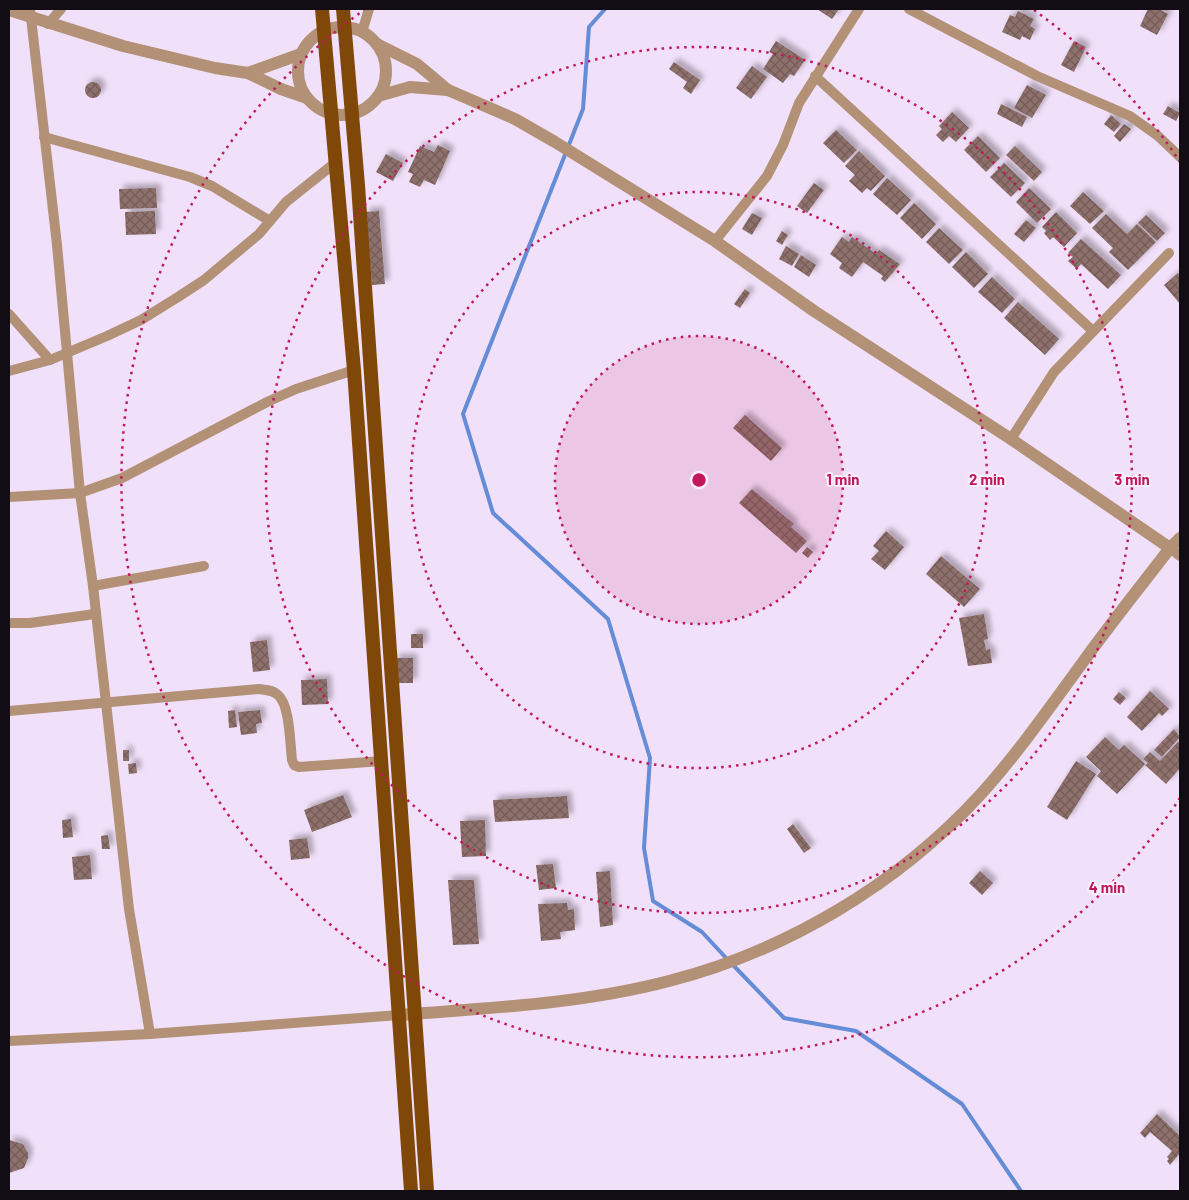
<svg xmlns="http://www.w3.org/2000/svg" width="1189" height="1200" viewBox="0 0 1189 1200" font-family="Barlow,sans-serif">
  <style>
    .lines { fill: none; stroke-linecap: round; stroke-linejoin: round }
    .stream { stroke: #658cd7; stroke-width: 4 }
    .building { fill: url(#building-cross-hatch); filter: url(#shadow) }
    .minor { stroke: #b29176; stroke-width: 10 }
    .tertiary { stroke: #b29176; stroke-width: 12 }
    .primary { stroke: #804808; stroke-width: 14 }
    .ring { fill: none; stroke: #c2185b; stroke-width: 2.5; stroke-dasharray: 2.5 5 }
    .centre { fill: #c2185b; stroke: #fbf0ff; stroke-width: 2.5 }
    .ring-label { font-size: 15px; text-anchor: middle; font-weight: bold; fill: #c2185b; stroke: #fbf0ff; stroke-width: 4; stroke-linejoin: round; paint-order: stroke }
  </style>
  <defs>
    <pattern id="building-cross-hatch" width="8" height="8" patternUnits="userSpaceOnUse" patternTransform="scale(1.25)"><rect width="8" height="8" fill="#8e716c"/><path d="M0 0l8 8M0 8l8-8" fill="none" stroke="#735b58"/></pattern>
    <filter id="shadow"><feDropShadow dx="4.5" dy="-4.5" stdDeviation="2.5" flood-color="#0004"/></filter>
  </defs>
  <rect width="100%" height="100%" fill="#f1e0f9"/>
  <g class="lines">
    <g class="stream">
      <path d="M605 9 589 27 583 109 463 414 493 513 608 619 650 758 644 848 653 901 702 932 727 959"/>
      <path d="M732 964 784 1018 856 1031 962 1104 1021 1191"/>
    </g>
  </g>
  <g class="building">
    <path d="M817 9H839L832 19Z"/>
    <path d="M1148 9H1159L1168 14 1157 35 1140 26Z"/>
    <path d="M1018 11 1034 19 1030 26 1035 29 1030 40 1022 36 1020 40 1002 32 1010 15 1015 17Z"/>
    <path d="M776 41 805 60 794 76 790 74 783 83 763 69 773 54 769 52Z"/>
    <path d="M1074 41 1086 47 1074 72 1061 65Z"/>
    <path d="M674 62 700 80 691 94 683 88 687 82 669 69Z"/>
    <path d="M752 66 767 77 751 99 736 88Z"/>
    <circle cx="93" cy="90" r="8"/>
    <path d="M1027 85 1046 95 1032 118 1014 108Z"/>
    <path d="M1001 104 1027 117 1022 127 997 114Z"/>
    <path d="M1168 106 1180 113 1176 121 1163 114Z"/>
    <path d="M952 112 969 128 956 142 949 136 943 142 936 135 942 129 939 126Z"/>
    <path d="M1111 115 1121 124 1114 132 1104 124Z"/>
    <path d="M1124 124 1131 129 1120 142 1114 136Z"/>
    <path d="M836 130 857 150 844 163 823 143Z"/>
    <path d="M978 136 1000 158 986 172 964 150Z"/>
    <path d="M438 145 450 151 435 185 424 180 420 187 409 182 413 174 408 172 420 146 434 152Z"/>
    <path d="M1015 146 1042 172 1034 181 1006 155Z"/>
    <path d="M859 151 885 176 871 191 867 188 862 193 849 181 855 175 845 166Z"/>
    <path d="M386 154 403 163 393 181 376 172Z"/>
    <path d="M1004 163 1025 183 1011 197 990 177Z"/>
    <path d="M887 178 911 200 897 215 873 194Z"/>
    <path d="M814 183 824 190 807 213 797 206Z"/>
    <path d="M156 188 157 208 120 209 119 189Z"/>
    <path d="M1029 188 1051 209 1037 223 1016 202Z"/>
    <path d="M1083 192 1104 211 1090 224 1070 206Z"/>
    <path d="M914 203 936 224 922 239 900 218Z"/>
    <path d="M155 211 156 234 126 235 125 212Z"/>
    <path d="M379 211 385 284 372 285 365 212Z"/>
    <path d="M1056 212 1077 233 1064 247 1053 237 1050 240 1044 233 1046 231 1042 227Z"/>
    <path d="M752 213 762 218 752 235 742 229Z"/>
    <path d="M1106 214 1127 234 1137 224 1156 242 1128 270 1109 252 1113 248 1092 228Z"/>
    <path d="M1146 215 1165 233 1157 241 1138 223Z"/>
    <path d="M1026 220 1036 228 1024 242 1014 234Z"/>
    <path d="M939 228 963 250 949 264 926 242Z"/>
    <path d="M782 231 788 235 782 245 776 241Z"/>
    <path d="M842 237 849 242 852 237 876 254 879 250 900 264 885 282 881 279 883 276 863 262 852 277 839 268 842 263 830 254Z"/>
    <path d="M1081 239 1121 275 1108 289 1081 264 1077 269 1068 261 1073 257 1068 253Z"/>
    <path d="M786 246 799 254 792 266 779 259Z"/>
    <path d="M966 252 988 274 974 288 952 267Z"/>
    <path d="M801 255 816 265 809 277 794 267Z"/>
    <path d="M1178 273 1180 276V304L1164 285Z"/>
    <path d="M992 277 1015 299 1002 313 978 292Z"/>
    <path d="M745 289 750 293 740 308 734 304Z"/>
    <path d="M1018 302 1059 339 1045 355 1004 318Z"/>
    <path d="M745 415 782 448 771 461 733 428Z"/>
    <path d="M752 489 794 524 791 527 807 541 796 553 739 503Z"/>
    <path d="M886 531 904 547 885 570 871 559 879 551 873 546Z"/>
    <path d="M807 547 813 552 808 558 802 553Z"/>
    <path d="M941 556 980 589 964 607 926 574Z"/>
    <path d="M984 614 988 639 984 640 986 650 990 649 992 663 968 666 959 618Z"/>
    <rect x="411" y="634" width="12" height="14"/>
    <path d="M267 640 270 670 253 672 250 642Z"/>
    <path d="M395 658H413V683H396Z"/>
    <path d="M327 679 328 704 302 705 301 680Z"/>
    <path d="M1150 691 1169 709 1162 716 1159 713 1142 731 1127 717Z"/>
    <path d="M1119 692 1126 698 1120 705 1113 699Z"/>
    <path d="M235 710 237 727 229 728 228 711Z"/>
    <path d="M260 710 262 723 256 724 257 733 241 735 238 712Z"/>
    <path d="M1174 729 1180 737 1162 757 1154 750Z"/>
    <path d="M1105 737 1119 750 1124 745 1145 764 1117 794 1097 776 1101 771 1086 757Z"/>
    <path d="M1178 742 1180 744V768L1166 784 1145 765 1148 763 1143 759 1150 752 1160 761Z"/>
    <rect x="123" y="750" width="6" height="11"/>
    <path d="M1076 761 1096 774 1067 820 1047 807Z"/>
    <path d="M136 763 137 773 129 774 128 764Z"/>
    <path d="M343 795 352 817 312 832 304 810Z"/>
    <path d="M567 796 569 818 495 822 493 800Z"/>
    <path d="M71 819 73 837 63 838 62 820Z"/>
    <path d="M485 820 486 856 462 857 460 821Z"/>
    <path d="M793 824 811 848 804 853 787 829Z"/>
    <path d="M108 835 110 849H102L101 836Z"/>
    <path d="M307 838 310 858 291 860 289 840Z"/>
    <path d="M90 855 92 879 74 880 72 857Z"/>
    <path d="M553 864 556 888 539 890 536 865Z"/>
    <path d="M610 871 613 925 600 927 596 872Z"/>
    <path d="M980 871 993 883 982 895 969 883Z"/>
    <path d="M448 880H474L479 944 453 945Z"/>
    <path d="M567 903 568 910 574 909 575 930 560 932 561 939 541 941 538 904Z"/>
    <path d="M1157 1114 1180 1136V1153L1170 1165 1167 1161 1169 1159 1167 1157 1172 1151 1150 1132 1145 1138 1140 1133Z"/>
    <path d="M9 1140 23 1144 28 1153V1158L24 1168 9 1173Z"/>
  </g>
  <g class="lines">
    <g class="minor">
      <path d="M30 9 57 245 80 493 93 586 129 909 150 1034"/>
      <path d="M909 9 1037 76 1130 116 1158 136 1180 157"/>
      <path d="M48 24 61 9"/>
      <path d="M362 32 369 9"/>
      <path d="M815 76 1093 331"/>
      <path d="M44 137 190 177 212 186 270 221"/>
      <path d="M715 241 767 176 783 145 799 103 859 9"/>
      <path d="M9 314 50 360"/>
      <path d="M9 371 50 360 107 336 141 320 178 297 204 280 259 234 286 202 335 163"/>
      <path d="M1011 439 1054 372 1169 253"/>
      <path d="M9 497 80 493 122 478 267 402 296 389 354 370"/>
      <path d="M1170 548 1180 556"/>
      <path d="M93 586 204 566"/>
      <path d="M9 623H30L95 614"/>
      <path d="M9 711 259 689C266 690 273 690 278 695 290 705 290 744 292 760L294 765 299 767 382 761"/>
      <path d="M9 1041 150 1034 399 1015"/>
    </g>
    <g class="tertiary">
      <path d="M9 10 123 46 215 68 248 73 281 89 307 98"/>
      <circle cx="342" cy="71" r="44"/>
      <path d="M377 44 417 64 448 90 515 119 555 142 715 241 814 311 1011 439 1170 548"/>
      <path d="M248 73 301 54"/>
      <path d="M378 96 410 87 448 90"/>
      <path d="M399 1015C489 1008 581 1004 669 981 786 951 899 884 981 794 1018 753 1050 707 1083 662 1111 623 1141 586 1170 548L1180 538"/>
    </g>
    <g class="primary">
      <path d="M322 9 354 370 411 1191"/>
      <path d="M343 9 358 185 427 1191"/>
    </g>
  </g>
  <circle cx="699" cy="480" r="144" fill="#c2185b" fill-opacity=".12"/>
  <g class="ring">
    <circle cx="699" cy="480" r="144"/>
    <circle cx="699" cy="480" r="288"/>
    <circle cx="699" cy="480" r="433"/>
    <path d="M1180 798A577 577 0 1 1 364 10M1034 10A577 577 0 0 1 1180 162"/>
  </g>
  <circle cx="699" cy="480" r="8" class="centre"/>
  <g class="ring-label">
    <text x="843" y="485">1 min</text>
    <text x="987" y="485">2 min</text>
    <text x="1132" y="485">3 min</text>
    <text x="1107" y="893">4 min</text>
  </g>
  <rect width="1189" height="1200" fill="none" stroke="#120c14" stroke-width="20"/>
</svg>
